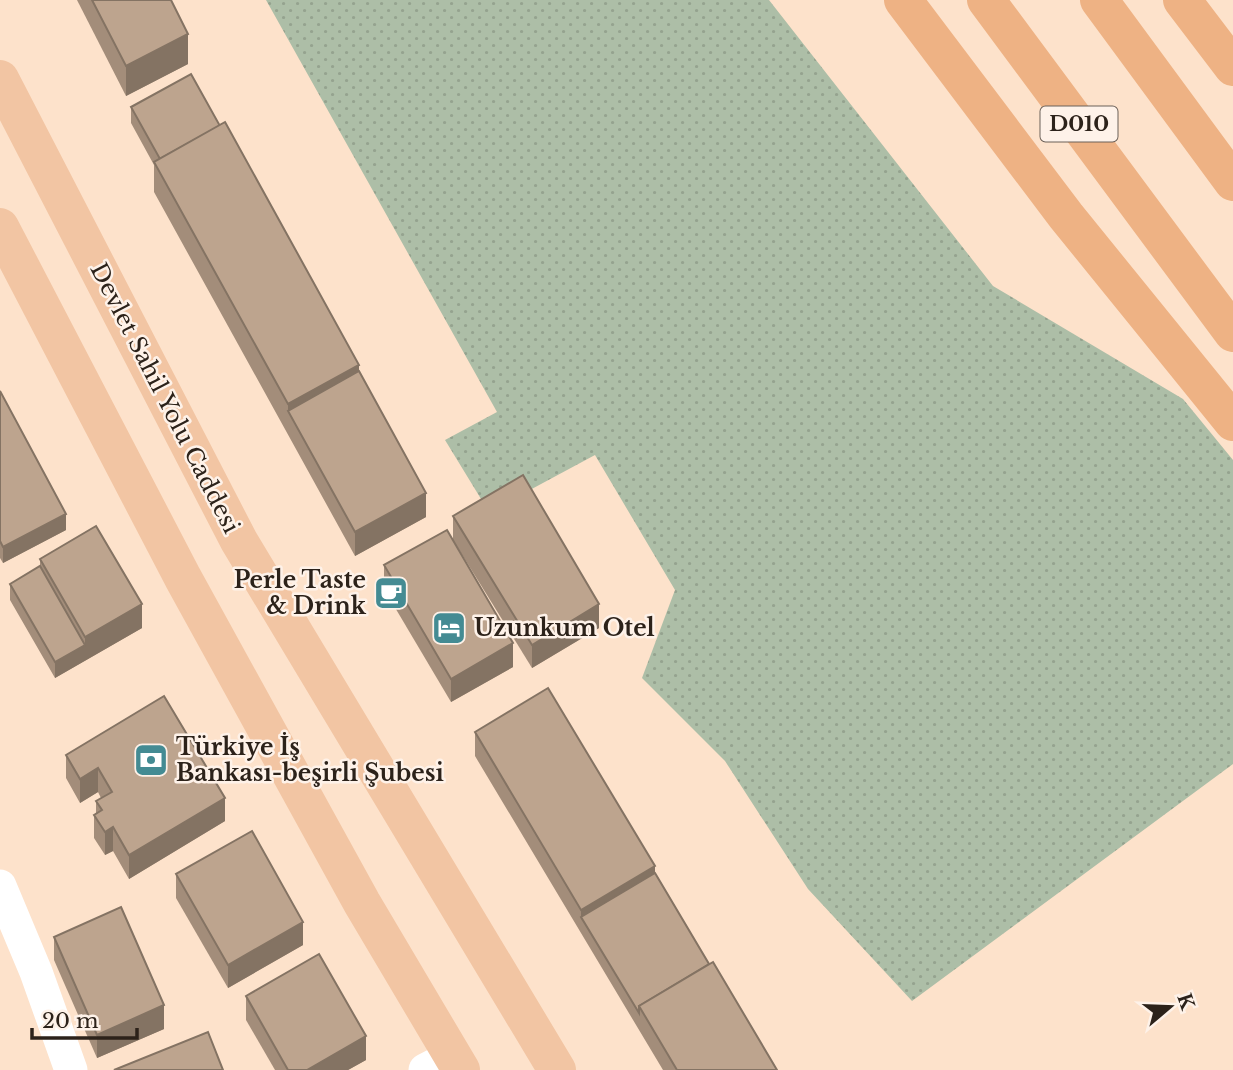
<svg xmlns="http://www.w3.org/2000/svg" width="1233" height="1070" viewBox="0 0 1233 1070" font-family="'Libre Baskerville',serif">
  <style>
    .green { fill: url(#green-dots) }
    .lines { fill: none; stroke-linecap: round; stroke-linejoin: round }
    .minor { stroke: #fff; stroke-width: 33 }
    .primary { stroke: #f2c5a3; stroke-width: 38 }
    .trunk { stroke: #eeb284; stroke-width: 38 }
    .wall { fill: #a38d7a }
    .shaded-wall { fill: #847363 }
    .building { fill: #bda48e; stroke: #847363; stroke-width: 2 }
    .labels { text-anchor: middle; stroke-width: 5; stroke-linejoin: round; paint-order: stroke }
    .shield { fill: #fef2e9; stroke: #6b6058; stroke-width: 2 }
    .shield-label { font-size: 21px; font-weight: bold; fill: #2c221a }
    .street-label { font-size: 23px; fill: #2c221a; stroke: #fef2e9 }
    .poi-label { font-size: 23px; font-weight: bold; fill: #2c221a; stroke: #fef2e9; text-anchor: start }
  </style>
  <defs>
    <pattern id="green-dots" width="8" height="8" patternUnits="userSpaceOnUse" patternTransform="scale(1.75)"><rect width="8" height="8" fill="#adbea7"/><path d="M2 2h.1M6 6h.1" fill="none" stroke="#95a38f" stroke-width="1.8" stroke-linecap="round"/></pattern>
  </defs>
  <rect width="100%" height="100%" fill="#fde2cb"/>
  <path class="green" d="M266 0H769L993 286 1183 399 1233 460V764L912 1001 808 889 725 761 642 678 675 590 595 455 489 512 445 440 497 412Z"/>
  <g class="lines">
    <g class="minor">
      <path d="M0 886 36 972 71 1070"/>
      <path d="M425 1070 452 1056"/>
    </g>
    <g class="primary">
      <path d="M0 79 239 541 557 1070"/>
      <path d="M0 227 183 578 362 903 461 1070"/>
    </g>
    <g class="trunk">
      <path d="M903 0 1066 216 1233 422"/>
      <path d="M986 0 1233 333"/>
      <path d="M1099 0 1233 182"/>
      <path d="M1182 0 1233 67"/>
    </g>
  </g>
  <g class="wall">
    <path d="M77 0H171L188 64 126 96Z"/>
    <path d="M131 107 359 371 426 517 355 556 154 192V165L131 123Z"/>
    <path d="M0 391 66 530 3 563 0 558Z"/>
    <path d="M453 516 599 628 532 668 453 540Z"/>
    <path d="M40 559 142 628 55 678 10 600V584L40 566Z"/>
    <path d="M384 565 513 667 451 702 384 589Z"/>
    <path d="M475 732 655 873 709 964 777 1070H663L475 756Z"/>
    <path d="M66 755 225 821 129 879 113 851 105 855 94 838V815L96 814V801L101 798 98 792 80 803 66 778Z"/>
    <path d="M176 874 303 945 228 988 176 898Z"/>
    <path d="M54 937 164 1029 97 1058 54 960Z"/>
    <path d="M246 996 366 1060 348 1070H275L246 1020Z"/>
  </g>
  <g class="shaded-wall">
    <path d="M188 34V64L126 96V66Z"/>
    <path d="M359 365V395L288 411V404Z"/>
    <path d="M426 493V517L355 556V532Z"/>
    <path d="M66 514V530L3 563V547Z"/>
    <path d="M142 604V628L55 678V662L85 645V637Z"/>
    <path d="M599 604V628L532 668V645Z"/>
    <path d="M513 643V667L451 702V679Z"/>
    <path d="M98 768V792L80 803V779Z"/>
    <path d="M225 798V821L129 879V855Z"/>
    <path d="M113 827V851L105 855V832Z"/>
    <path d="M655 866V890L581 917V910Z"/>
    <path d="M303 922V945L228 988V965Z"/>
    <path d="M164 1005V1029L97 1058V1035Z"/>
    <path d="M366 1036V1060L348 1070H307Z"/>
  </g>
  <g class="building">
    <path d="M92 0H171L188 34 126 66Z"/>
    <path d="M191 74 220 126 160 159 131 107Z"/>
    <path d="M225 122 359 365 288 404 154 162Z"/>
    <path d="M359 371 426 493 355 532 288 411Z"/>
    <path d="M0 391 66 514 3 547 0 541Z"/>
    <path d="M523 475 599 604 532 645 453 516Z"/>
    <path d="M96 526 142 604 85 637 40 559Z"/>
    <path d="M447 530 513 643 451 679 384 565Z"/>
    <path d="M40 566 85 645 55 662 10 584Z"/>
    <path d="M548 688 655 866 581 910 475 732Z"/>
    <path d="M164 696 225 798 129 855 113 827 105 832 94 815 102 810 96 801 112 792 98 768 80 779 66 755Z"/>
    <path d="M252 831 303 922 228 965 176 874Z"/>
    <path d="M655 873 709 964 639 1006V1013L581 917Z"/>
    <path d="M121 907 164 1005 97 1035 54 937Z"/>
    <path d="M319 954 366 1036 307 1070H288L246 996Z"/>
    <path d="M713 962 777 1070H677L639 1006Z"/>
    <path d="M208 1032 223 1070H114Z"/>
  </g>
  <defs>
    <g id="cafe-square" transform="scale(1.75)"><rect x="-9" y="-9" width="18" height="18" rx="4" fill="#448b93" stroke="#fef2e9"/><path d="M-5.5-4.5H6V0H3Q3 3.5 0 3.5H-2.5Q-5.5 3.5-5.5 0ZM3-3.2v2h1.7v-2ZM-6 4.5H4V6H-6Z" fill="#fff"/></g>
    <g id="hotel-square" transform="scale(1.75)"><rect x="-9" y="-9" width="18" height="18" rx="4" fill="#448b93" stroke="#fef2e9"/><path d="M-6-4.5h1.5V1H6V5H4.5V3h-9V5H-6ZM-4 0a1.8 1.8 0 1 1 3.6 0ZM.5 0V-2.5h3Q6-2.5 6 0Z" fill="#fff"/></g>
    <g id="bank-square" transform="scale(1.75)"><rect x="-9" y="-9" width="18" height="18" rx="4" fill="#448b93" stroke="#fef2e9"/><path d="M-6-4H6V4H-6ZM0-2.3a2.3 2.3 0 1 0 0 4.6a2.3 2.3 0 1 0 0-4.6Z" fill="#fff"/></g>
  </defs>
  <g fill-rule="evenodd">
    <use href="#cafe-square" x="391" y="593"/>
    <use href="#hotel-square" x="449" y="628"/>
    <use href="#bank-square" x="151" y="760"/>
  </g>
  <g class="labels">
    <rect class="shield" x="1040.5" y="106.5" width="77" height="35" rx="5"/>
    <g class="shield-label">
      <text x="1079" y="131">D010</text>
    </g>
    <g class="street-label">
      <text transform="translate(165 398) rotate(63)" y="8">Devlet Sahil Yolu Caddesi</text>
    </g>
    <g class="poi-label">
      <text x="366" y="588" text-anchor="end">Perle Taste<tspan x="366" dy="26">&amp; Drink</tspan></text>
      <text x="474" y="636">Uzunkum Otel</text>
      <text x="176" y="755">Türkiye İş<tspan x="176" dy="26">Bankası-beşirli Şubesi</tspan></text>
    </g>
  </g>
  <g transform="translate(1170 1007) rotate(71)" stroke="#fef2e9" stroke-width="5" paint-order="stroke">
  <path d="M0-5L12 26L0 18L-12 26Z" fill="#2c221a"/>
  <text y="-10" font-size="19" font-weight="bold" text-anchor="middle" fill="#2c221a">K</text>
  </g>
  <path d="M32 1028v10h105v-10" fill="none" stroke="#2c221a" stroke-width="3.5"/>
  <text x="42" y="1028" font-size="21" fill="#2c221a" stroke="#fef2e9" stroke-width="5" paint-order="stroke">20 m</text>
</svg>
